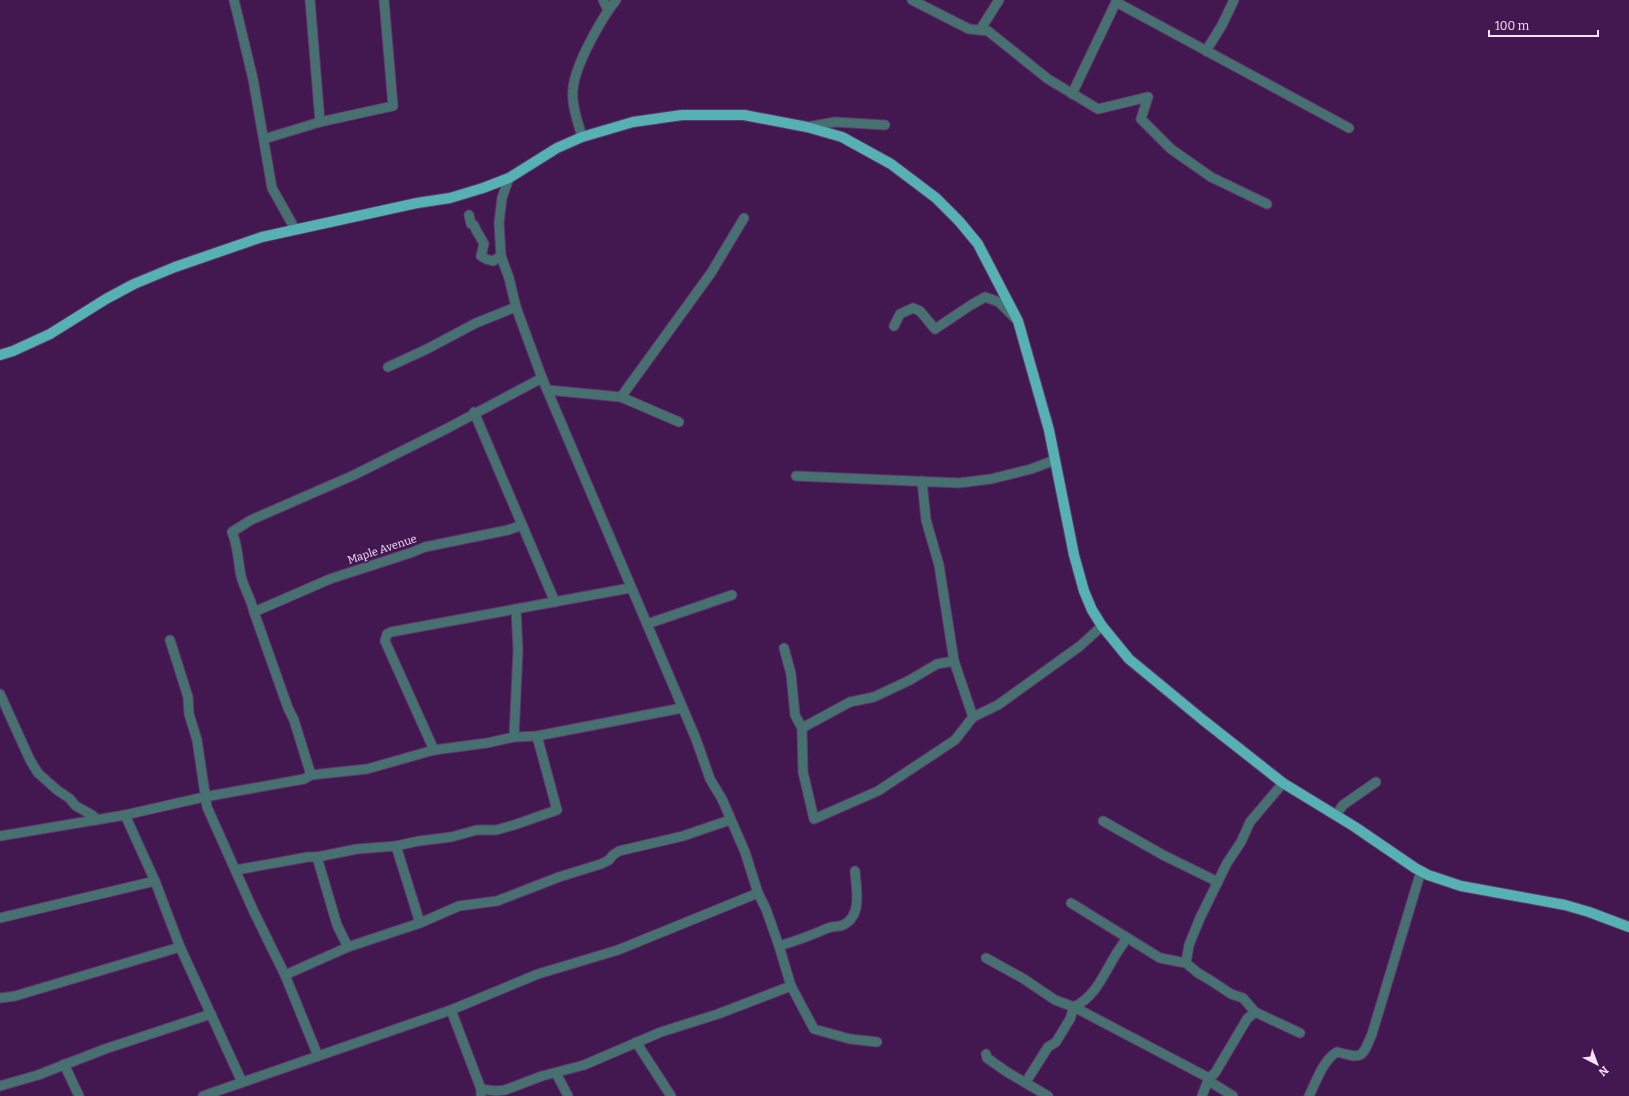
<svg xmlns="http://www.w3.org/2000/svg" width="1629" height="1096" viewBox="0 0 1629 1096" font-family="Bitter,serif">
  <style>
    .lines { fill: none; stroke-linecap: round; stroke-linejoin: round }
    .minor-casing { stroke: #60386c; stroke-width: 11 }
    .primary-casing { stroke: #60386c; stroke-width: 12 }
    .minor { stroke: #477071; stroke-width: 9 }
    .primary { stroke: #56b1b2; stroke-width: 10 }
    .labels { text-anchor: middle; stroke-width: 3; stroke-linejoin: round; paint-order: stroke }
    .street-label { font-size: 11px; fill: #f7e3ff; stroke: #431850 }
  </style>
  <rect width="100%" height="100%" fill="#431850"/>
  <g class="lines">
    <g class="minor-casing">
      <g id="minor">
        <path d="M234 0 253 79 272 188 295 229"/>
        <path d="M310 0 320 122"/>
        <path d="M603 0 608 10"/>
        <path d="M912 0 969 29 988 31 1048 79 1098 109 1148 97"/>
        <path d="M1116 2 1349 128"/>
        <path d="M980 30 999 0"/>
        <path d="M1206 51 1222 25 1234 0"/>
        <path d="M1072 94 1117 0"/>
        <path d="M1148 97 1141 119 1171 149 1211 177 1267 204"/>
        <path d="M807 127 835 122 885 125"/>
        <path d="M582 137C578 122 571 104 573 89 575 65 601 19 616 0"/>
        <path d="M264 139 320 122 393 106 384 0"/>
        <path d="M509 178 502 198 499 223 501 256 509 278 516 307 542 378 696 739 710 779 722 799 745 852 758 893 766 909 779 946 791 986 814 1029 850 1039 877 1042"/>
        <path d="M469 215 471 224 474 225C476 232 481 237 484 244L481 256 486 259 493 261 501 256"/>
        <path d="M894 326 900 314 913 308 920 311 935 329 971 305 985 297 999 302 1016 319"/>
        <path d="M388 367 427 349 476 323 516 307"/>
        <path d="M548 390 621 397 679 422"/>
        <path d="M621 397 711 273 744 218"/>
        <path d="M474 412 555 602"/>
        <path d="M796 476 959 483 991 479 1031 469 1055 460"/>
        <path d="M922 481 926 520 939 565 954 661 973 717"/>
        <path d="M254 612 330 579 410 553 425 547 508 530 522 525"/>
        <path d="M647 624 732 595"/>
        <path d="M170 640 188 697 189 714 197 740 207 807 254 912 285 975 318 1056"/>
        <path d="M784 648 791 674 795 715 802 728 803 772 814 819 878 791 955 740 973 717 998 705 1080 646 1102 626"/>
        <path d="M0 694 30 760 38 773 57 790 69 798 76 806 92 815 97 820"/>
        <path d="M802 728 850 702 874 697 910 680 937 664 954 661"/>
        <path d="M514 737 518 650 516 609"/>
        <path d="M434 750 385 641 387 634 391 632 630 588"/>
        <path d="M311 775 294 720 288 708 254 612C251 599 244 588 241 576 238 562 238 545 232 532L251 520 354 475 446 429 542 378"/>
        <path d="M125 815 155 881 180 947 242 1082"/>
        <path d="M1336 815 1343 805 1376 782"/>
        <path d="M1103 821 1163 855 1218 882"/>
        <path d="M0 836 125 815 204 797 304 779 311 775 367 769 434 750 487 743 514 737 537 736 682 708"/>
        <path d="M396 846 420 923"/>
        <path d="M317 857 337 925 348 947"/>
        <path d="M236 870 308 857H317L357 849 396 846 419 841 451 837 477 830H496L514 825 557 810 537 736"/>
        <path d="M1071 903 1160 958 1186 963 1198 973 1210 980 1231 994 1243 998 1255 1012 1300 1033"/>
        <path d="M0 918 155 881"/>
        <path d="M779 946C796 941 812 935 828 928 833 926 839 927 843 925 863 916 856 888 855 871"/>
        <path d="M986 958 1024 979 1055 1000 1074 1007 1209 1078"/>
        <path d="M1186 963 1189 945 1200 918 1227 863 1241 842 1250 822 1283 783"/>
        <path d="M285 975 348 947 420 923 459 906 497 901 559 877 601 864 609 860 613 855 619 851 683 836 730 820"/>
        <path d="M0 998 15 996 180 947"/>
        <path d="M451 1010 481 1089V1096"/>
        <path d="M636 1042 671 1096"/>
        <path d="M986 1054 987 1058 1007 1072 1048 1096"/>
        <path d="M64 1064 79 1096"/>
        <path d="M556 1073 568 1096"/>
        <path d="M1029 1077 1048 1047 1056 1042 1070 1019 1074 1007C1097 996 1105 971 1118 951 1121 946 1125 943 1126 937"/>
        <path d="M1209 1081 1233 1096"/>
        <path d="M0 1086 38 1075 105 1049 211 1014"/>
        <path d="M481 1089 495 1091 505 1090 542 1076 584 1065 661 1032 718 1014 791 986"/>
        <path d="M203 1096 451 1010 538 974 618 950 758 893"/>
        <path d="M1202 1096 1209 1078 1215 1073 1247 1019 1255 1012"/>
        <path d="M1309 1096C1316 1082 1323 1060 1337 1052 1363 1059 1362 1058 1372 1034L1421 871"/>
      </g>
    </g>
    <g class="primary-casing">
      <path id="primary" d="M0 355 13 351 50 334 106 299 134 284 175 267 262 237 417 203 450 198 483 188 509 178 557 148 582 137 633 122 682 115H744L807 127 842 137 891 164 936 198 959 221 978 244 1018 321 1049 430 1074 555 1084 591 1092 610 1102 626 1129 659 1203 720 1283 783 1355 827 1415 868 1428 875 1461 886 1565 905 1589 912 1629 927"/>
    </g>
    <use href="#minor" class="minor"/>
    <use href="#primary" class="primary"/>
  </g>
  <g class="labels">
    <g class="street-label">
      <text transform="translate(382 549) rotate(-18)" y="4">Maple Avenue</text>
    </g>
  </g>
  <g transform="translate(1597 1064) rotate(138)" stroke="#431850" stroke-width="3" paint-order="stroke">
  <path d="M0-3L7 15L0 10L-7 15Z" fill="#f7e3ff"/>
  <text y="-6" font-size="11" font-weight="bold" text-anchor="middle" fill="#f7e3ff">N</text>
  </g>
  <path d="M1489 30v6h109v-6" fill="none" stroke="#f7e3ff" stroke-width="2"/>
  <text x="1495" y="30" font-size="12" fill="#f7e3ff" stroke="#431850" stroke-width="3" paint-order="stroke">100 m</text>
</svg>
